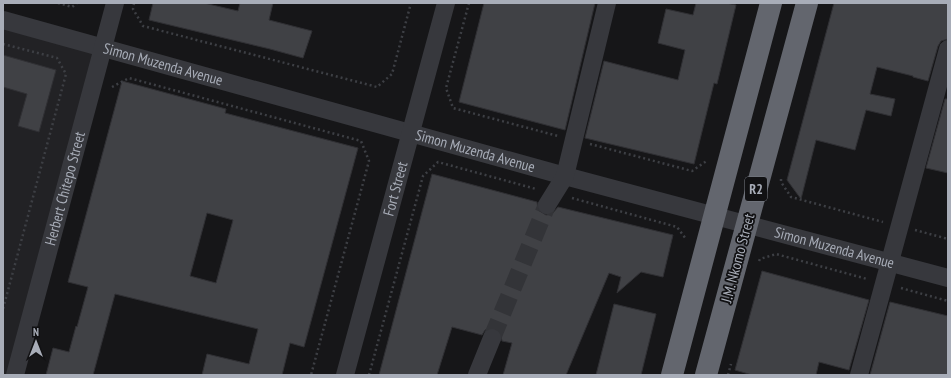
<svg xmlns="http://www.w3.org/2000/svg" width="951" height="378" viewBox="0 0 951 378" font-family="'PT Sans Narrow',sans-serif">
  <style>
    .built { fill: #222225 }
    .building { fill: #404145; stroke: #303034; fill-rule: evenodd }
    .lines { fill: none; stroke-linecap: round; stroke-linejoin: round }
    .minor-tunnel { stroke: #333438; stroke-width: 18; stroke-dasharray: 18 9; stroke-linecap: butt }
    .path { stroke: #3d3f44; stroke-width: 2.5; stroke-dasharray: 2 3; stroke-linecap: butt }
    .minor { stroke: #37383d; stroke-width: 18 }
    .highway { stroke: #63666e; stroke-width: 22 }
    .labels { text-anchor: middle; stroke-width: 3.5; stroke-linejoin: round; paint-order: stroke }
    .shield { fill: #111113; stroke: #7b7e86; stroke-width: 1 }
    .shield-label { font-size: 14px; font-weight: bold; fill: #a8adb8 }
    .street-label { font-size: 15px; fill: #a8adb8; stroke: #111113 }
  </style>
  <rect width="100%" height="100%" fill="#161618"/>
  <path class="built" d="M3 23 103 51 13 375H3Z"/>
  <g class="building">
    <path d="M153 3H204L238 11 240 3H273L269 20 312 31 303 58 270 49 149 20Z"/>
    <path d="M484 3H595L565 130 459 102Z"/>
    <path d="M696 3H726L736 5 717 84 714 83 694 164 585 138 604 61 678 80 685 50 658 43 666 9 693 15Z"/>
    <path d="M834 3H948V39L941 41 938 46 928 81 913 77V76L877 67 870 94 895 99 891 116 866 110 855 150 816 140 801 199 787 180Z"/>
    <path d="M3 55 56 70 39 132 18 126 27 94 3 87Z"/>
    <path d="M122 81 226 109 225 113 358 148 304 347 290 343 282 375H202L207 354 249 364 258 329 115 294 93 375H46L53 348 69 352 76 326 77 327 88 287 68 282ZM207 213 233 220 216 283 190 276Z"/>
    <path d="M945 99H948V173L926 168Z"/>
    <path d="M432 174 537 202 538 210 546 215 552 214 558 207 673 235 663 277 641 272 617 293 621 277 609 273 566 375H503L512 343 502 341 500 331 496 328H490L485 330 482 335 452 327 437 375H379Z"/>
    <path d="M762 271 869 300 849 370 819 362 816 375H752L735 370Z"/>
    <path d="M890 302 948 316V375H870Z"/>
    <path d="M614 304 656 314 641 375H596Z"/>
  </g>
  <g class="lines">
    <path class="minor-tunnel" d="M492 338 547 205"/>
    <g class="path">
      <path d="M58 3 72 7 77 3"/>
      <path d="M134 3 133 9 143 26 377 87 392 74 411 3"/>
      <path d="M469 3 446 88 453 108 558 136"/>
      <path d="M3 44 57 58 66 74 3 309"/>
      <path d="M112 87 129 78 361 141 369 161 311 375"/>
      <path d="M590 144 692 171 708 160"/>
      <path d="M781 179V182L791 197 883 222"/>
      <path d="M572 198 677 227 686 239"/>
      <path d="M915 230 948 239"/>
      <path d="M759 261 760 259 776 254 867 279"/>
      <path d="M901 288 948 301"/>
      <path d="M369 375 423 176 438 162 536 189"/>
      <path d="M728 375 731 364"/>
    </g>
    <g class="minor">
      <path id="s1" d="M3 20 565 176 948 278"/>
      <path d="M547 205 565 176 607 3"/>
      <path id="s2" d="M15 375 115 3"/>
      <path id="s3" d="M345 375 446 3"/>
      <path d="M477 375 492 338"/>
      <path d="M859 375 948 49"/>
    </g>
    <g class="highway">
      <path d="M672 375 771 3"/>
      <path d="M706 375 807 3"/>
    </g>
  </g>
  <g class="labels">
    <rect class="shield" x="745" y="177" width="22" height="24" rx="3"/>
    <g class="shield-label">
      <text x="756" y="194">R2</text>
    </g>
    <g class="street-label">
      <text dy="5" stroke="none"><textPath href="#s1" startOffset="166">Simon Muzenda Avenue</textPath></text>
      <text dy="5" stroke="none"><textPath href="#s1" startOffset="490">Simon Muzenda Avenue</textPath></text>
      <text dy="5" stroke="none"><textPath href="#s2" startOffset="193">Herbert Chitepo Street</textPath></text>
      <text dy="5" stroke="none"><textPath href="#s3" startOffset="193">Fort Street</textPath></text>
      <text dy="5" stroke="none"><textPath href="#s1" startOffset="862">Simon Muzenda Avenue</textPath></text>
      <text transform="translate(738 258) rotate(-75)" y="5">J.M. Nkomo Street</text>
    </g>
  </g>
  <rect width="951" height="378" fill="none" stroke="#a8adb8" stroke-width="8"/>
  <g transform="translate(36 342)" stroke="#111113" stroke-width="3" paint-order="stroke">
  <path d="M0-3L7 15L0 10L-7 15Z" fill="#a8adb8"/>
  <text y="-6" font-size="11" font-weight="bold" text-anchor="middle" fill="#a8adb8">N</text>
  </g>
</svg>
